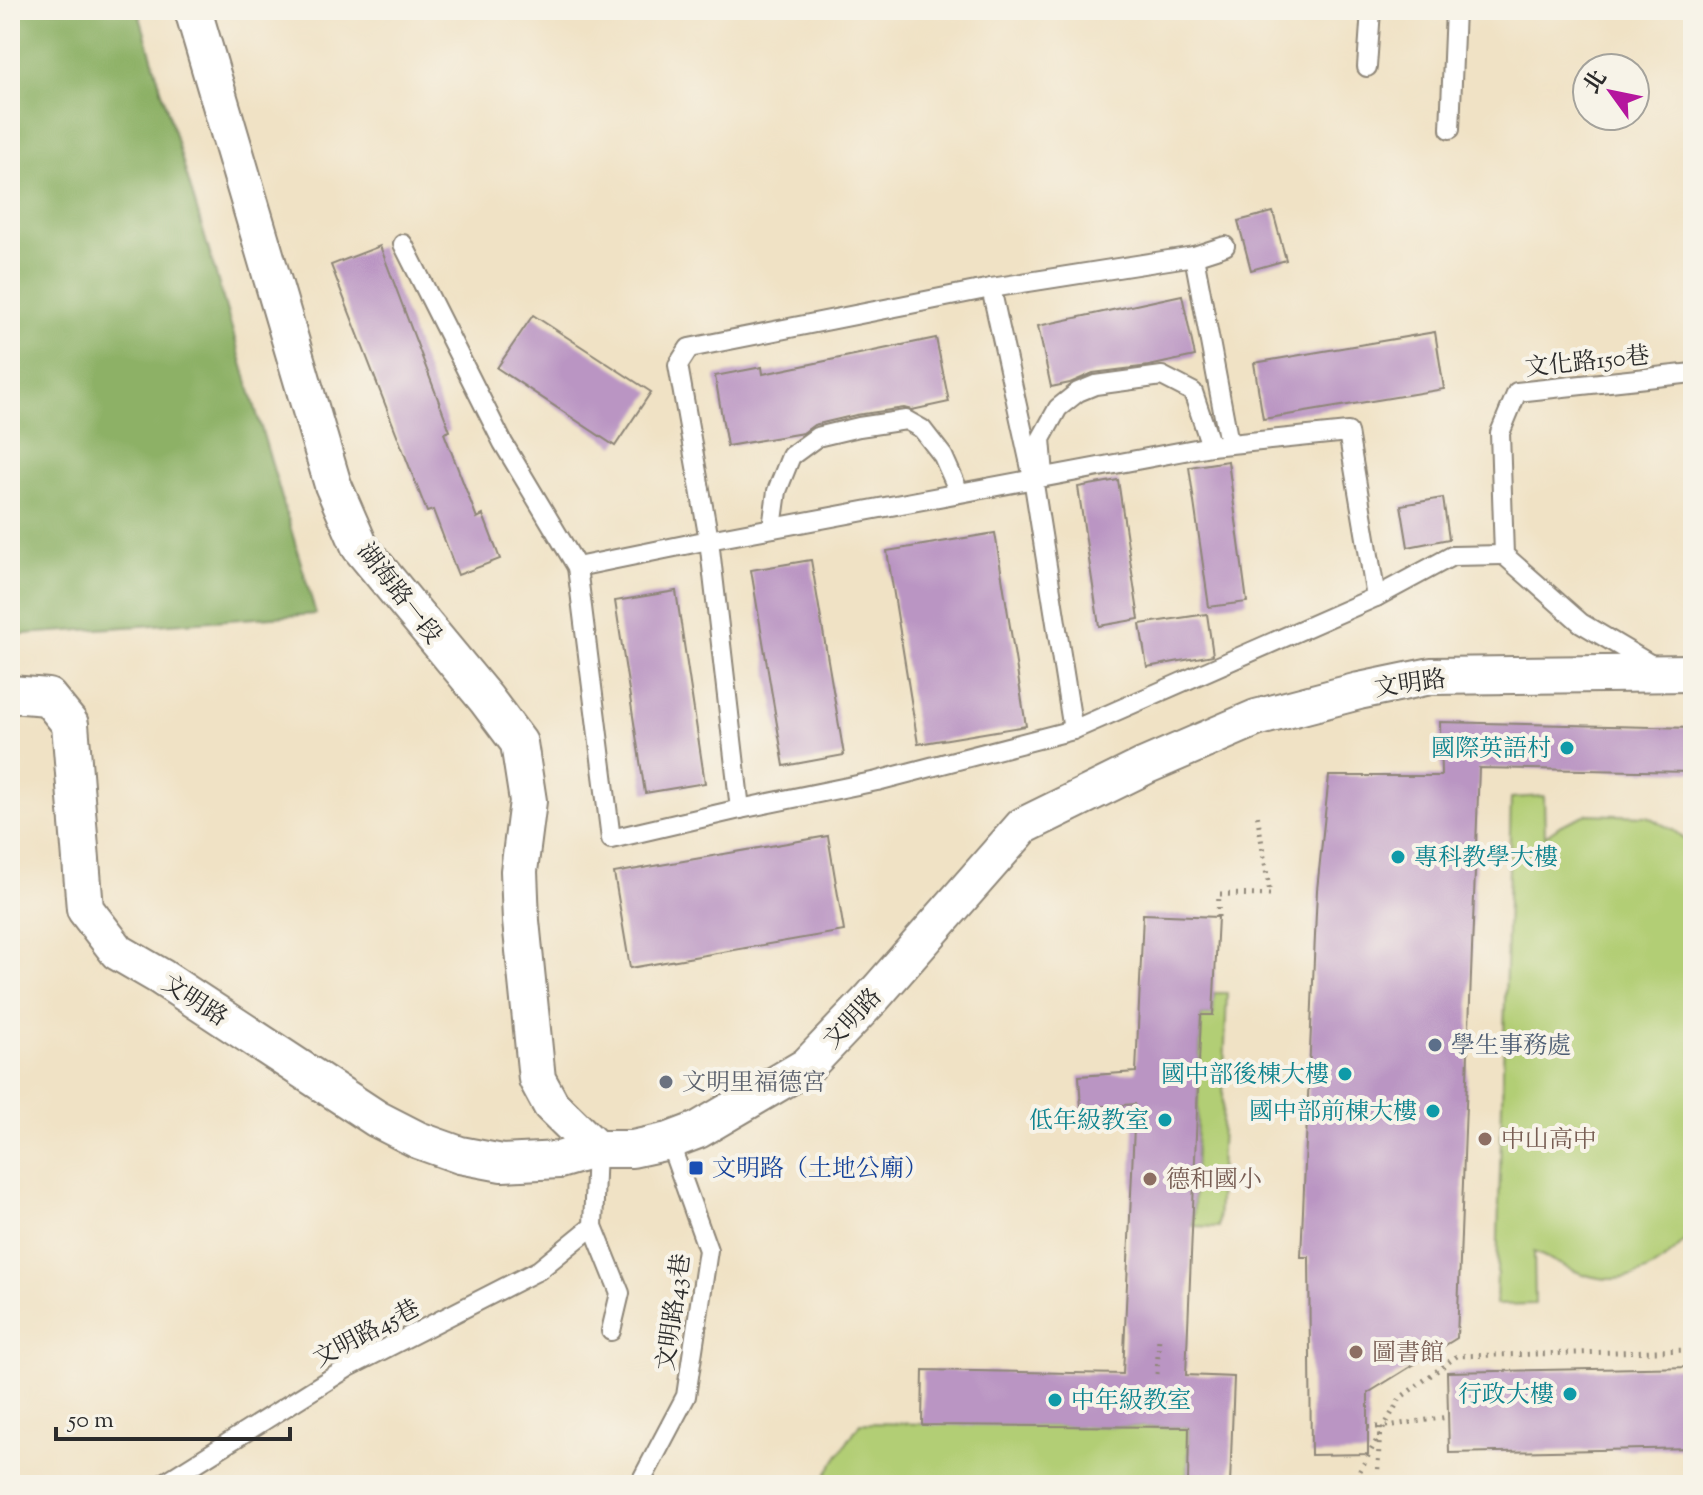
<svg xmlns="http://www.w3.org/2000/svg" width="1703" height="1495" viewBox="0 0 1703 1495" font-family="'Sorts Mill Goudy','Noto Serif TC',serif">
  <style>
    .green { fill: #b2ce74; stroke: #6e7c50; stroke-width: 2 }
    .forest { fill: #8db166; stroke: #5c6e48; stroke-width: 2 }
    .building { fill: #ba95c3 }
    .lines { fill: none; stroke-linecap: round; stroke-linejoin: round }
    .lane-casing { stroke: #8e8678; stroke-width: 22 }
    .street-casing { stroke: #8e8678; stroke-width: 40 }
    .path { stroke: #8e8678; stroke-width: 5; stroke-dasharray: 2 6; stroke-linecap: butt }
    .lane { stroke: #fff; stroke-width: 18 }
    .street { stroke: #fff; stroke-width: 36 }
    .path-bridge { stroke: #8e8678; stroke-width: 5; stroke-dasharray: 2 6; stroke-linecap: butt }
    .culture-dot { fill: #0f9aa8; stroke: #f7f3e8; stroke-width: 3 }
    .service-dot { fill: #5c6f8a; stroke: #f7f3e8; stroke-width: 3 }
    .worship-dot { fill: #6b7280; stroke: #f7f3e8; stroke-width: 3 }
    .education-dot { fill: #8d6e63; stroke: #f7f3e8; stroke-width: 3 }
    .transit-dot { fill: #1a4fb4; stroke: #f7f3e8; stroke-width: 3 }
    .labels { text-anchor: middle; stroke-width: 8; stroke-linejoin: round; paint-order: stroke }
    .street-label { font-size: 24px; fill: #2b2b2b; stroke: #f7f3e8 }
    .culture-label { font-size: 24px; fill: #0d838f; stroke: #f7f3e8; text-anchor: end }
    .service-label { font-size: 24px; fill: #4e5e75; stroke: #f7f3e8; text-anchor: start }
    .worship-label { font-size: 24px; fill: #5b616d; stroke: #f7f3e8; text-anchor: start }
    .education-label { font-size: 24px; fill: #785e54; stroke: #f7f3e8; text-anchor: start }
    .transit-label { font-size: 24px; fill: #164399; stroke: #f7f3e8; text-anchor: start }
  </style>
  <rect width="100%" height="100%" fill="#f7f3e8"/>
  <filter id="ink" filterUnits="userSpaceOnUse"><feTurbulence type="fractalNoise" baseFrequency=".0125" numOctaves="2"/><feDisplacementMap in="SourceGraphic" scale="16" xChannelSelector="R" yChannelSelector="G"/><feConvolveMatrix kernelMatrix="1 2 1 2 8 2 1 2 1" color-interpolation-filters="sRGB"/></filter>
  <filter id="wash" filterUnits="userSpaceOnUse"><feTurbulence type="fractalNoise" baseFrequency=".006" numOctaves="4" result="noise"/><feDisplacementMap in="SourceGraphic" scale="32" xChannelSelector="R" yChannelSelector="G"/><feGaussianBlur stdDeviation="1.8" result="paint"/><feColorMatrix in="noise" values="0 0 0 0 0 0 0 0 0 0 0 0 0 0 0 0 0 1.4 0 .05"/><feComposite in="paint" operator="in"/></filter>
  <g filter="url(#wash)">
    <rect width="100%" height="100%" fill="#f0e2c5"/>
    <g class="green">
      <path d="M1544 796 1545 836 1561 825 1587 814 1647 816 1673 830 1693 846V1231C1666 1265 1631 1289 1586 1275 1568 1270 1551 1259 1534 1252L1535 1304 1496 1305 1511 798Z"/>
      <path d="M1214 993H1227L1218 1227 1193 1226 1201 1015H1213Z"/>
      <path d="M860 1423 1189 1427 1188 1485H819Z"/>
    </g>
    <path class="forest" d="M10 10H138L316 614 10 635Z"/>
    <g id="blocks">
      <g class="building">
        <path d="M1273 212 1286 260 1251 270 1238 221Z"/>
        <path d="M380 246 450 431 444 433 477 518 483 515 500 559 458 575 433 510 427 512 331 265Z"/>
        <path d="M1182 295 1195 356 1149 366 1093 373 1070 383 1051 387 1038 326Z"/>
        <path d="M533 315 651 392 615 446 497 368Z"/>
        <path d="M1435 332 1444 389 1263 419 1254 363Z"/>
        <path d="M936 338 949 402 912 410 904 408 856 415 814 425 803 433 727 446 715 376 762 367 763 374Z"/>
        <path d="M1228 461 1247 602 1209 607 1189 467Z"/>
        <path d="M1118 480 1139 619 1099 626 1078 487Z"/>
        <path d="M1443 498 1449 539 1408 547 1401 505Z"/>
        <path d="M995 533 1026 726 918 744 887 551Z"/>
        <path d="M811 560 844 755 784 766 751 570Z"/>
        <path d="M676 591 705 783 645 793 615 601Z"/>
        <path d="M1207 614 1213 655 1147 667 1140 624Z"/>
        <path d="M1440 722 1693 728V772L1479 768 1457 1338 1368 1393V1454L1311 1455 1309 1257H1301L1317 890 1329 776H1441Z"/>
        <path d="M828 836 844 931 630 968 614 873Z"/>
        <path d="M1143 914 1218 917 1213 1015H1201L1186 1375 1234 1377 1230 1485H1188L1189 1427 922 1425 923 1370 1123 1374 1135 1104 1081 1108 1079 1076 1136 1072Z"/>
        <path d="M1693 1367V1448L1449 1453 1447 1372Z"/>
      </g>
    </g>
  </g>
  <g filter="url(#ink)">
    <use href="#blocks" fill-opacity="0" stroke="#8e8678" stroke-width="2"/>
    <g class="lines">
      <g class="lane-casing">
        <g id="lane">
          <path d="M1367 67 1371 10"/>
          <path d="M1450 129 1455 10"/>
          <path d="M403 244 503 443 577 567 709 540 678 365 689 348 991 288 1033 478 1073 730"/>
          <path d="M1194 256 1225 246"/>
          <path d="M991 288 1194 256 1229 443"/>
          <path d="M1044 475 1041 439 1058 408 1078 392 1095 385 1162 376 1193 392 1211 446"/>
          <path d="M772 528 777 491 791 456 817 437 859 427 906 420 922 429 943 456 959 492"/>
          <path d="M577 567 611 839 740 809 877 781 1073 730 1376 597 1452 556 1504 555"/>
          <path d="M1655 667 1581 623 1504 555 1500 433 1517 392 1693 373"/>
          <path d="M740 809 709 540 1211 446 1348 432 1376 597"/>
          <path d="M593 1226 620 1293 611 1331"/>
          <path d="M161 1485 349 1367 539 1270 593 1226 596 1149"/>
          <path d="M639 1485 686 1396 708 1250 669 1141"/>
        </g>
      </g>
      <g class="street-casing">
        <g id="street">
          <path d="M193 10 333 485 360 547 486 699 519 743 528 801 519 871 521 921 537 1079 551 1105 596 1149"/>
          <path d="M10 694 48 697 70 724 85 909 118 952 161 977 377 1119 418 1140 460 1155 502 1163 559 1160 596 1149H632L669 1141 698 1130 807 1066 872 998 1023 826 1145 766 1256 718 1359 691 1431 676 1693 673"/>
        </g>
      </g>
      <g class="path">
        <path d="M1218 917 1219 894 1270 895 1257 813"/>
        <path d="M1157 1374 1159 1336"/>
        <path d="M1368 1427H1380"/>
        <path d="M1352 1485 1400 1398 1457 1356 1693 1350"/>
      </g>
      <use href="#lane" class="lane"/>
      <use href="#street" class="street"/>
      <path class="path-bridge" d="M1377 1485 1380 1427 1448 1417"/>
    </g>
  </g>
  <g class="culture-dot">
    <circle cx="1567" cy="748" r="8"/>
    <circle cx="1398" cy="857" r="8"/>
    <circle cx="1345" cy="1074" r="8"/>
    <circle cx="1433" cy="1111" r="8"/>
    <circle cx="1165" cy="1120" r="8"/>
    <circle cx="1570" cy="1394" r="8"/>
    <circle cx="1055" cy="1400" r="8"/>
  </g>
  <circle class="service-dot" cx="1435" cy="1045" r="8"/>
  <circle class="worship-dot" cx="666" cy="1082" r="8"/>
  <g class="education-dot">
    <circle cx="1485" cy="1139" r="8"/>
    <circle cx="1150" cy="1179" r="8"/>
    <circle cx="1356" cy="1352" r="8"/>
  </g>
  <rect class="transit-dot" x="688" y="1160" width="16" height="16" rx="4"/>
  <g class="labels">
    <g class="street-label">
      <text transform="translate(1587 361) rotate(-6)" y="8">文化路150巷</text>
      <text transform="translate(400 593) rotate(52)" y="8">湖海路一段</text>
      <text transform="translate(1410 683) rotate(-8)" y="8">文明路</text>
      <text transform="translate(195 1000) rotate(33)" y="8">文明路</text>
      <text transform="translate(852 1018) rotate(-47)" y="8">文明路</text>
      <text transform="translate(673 1312) rotate(-82)" y="8">文明路43巷</text>
      <text transform="translate(366 1333) rotate(-28)" y="8">文明路45巷</text>
    </g>
    <g class="culture-label">
      <text x="1551" y="756">國際英語村</text>
      <text x="1414" y="865" text-anchor="start">專科教學大樓</text>
      <text x="1329" y="1082">國中部後棟大樓</text>
      <text x="1417" y="1119">國中部前棟大樓</text>
      <text x="1149" y="1128">低年級教室</text>
      <text x="1554" y="1402">行政大樓</text>
      <text x="1071" y="1408" text-anchor="start">中年級教室</text>
    </g>
    <g class="service-label">
      <text x="1451" y="1053">學生事務處</text>
    </g>
    <g class="worship-label">
      <text x="682" y="1090">文明里福德宮</text>
    </g>
    <g class="education-label">
      <text x="1501" y="1147">中山高中</text>
      <text x="1166" y="1187">德和國小</text>
      <text x="1372" y="1360">圖書館</text>
    </g>
    <g class="transit-label">
      <text x="712" y="1176">文明路（土地公廟）</text>
    </g>
  </g>
  <rect width="1703" height="1495" fill="none" stroke="#f7f3e8" stroke-width="40"/>
  <g transform="translate(1611 92) rotate(303)"><circle r="38" fill="#f7f3e8" stroke="#a5a39c" stroke-width="2"/>
  <path d="M0-6L14 30L0 20L-14 30Z" fill="#b5179e"/>
  <text y="-12" font-size="22" font-weight="bold" text-anchor="middle" fill="#2b2b2b">北</text>
  </g>
  <path d="M56 1427v12h234v-12" fill="none" stroke="#2b2b2b" stroke-width="4"/>
  <text x="68" y="1427" font-size="24" fill="#2b2b2b" stroke="#f7f3e8" stroke-width="6" paint-order="stroke">50 m</text>
</svg>
